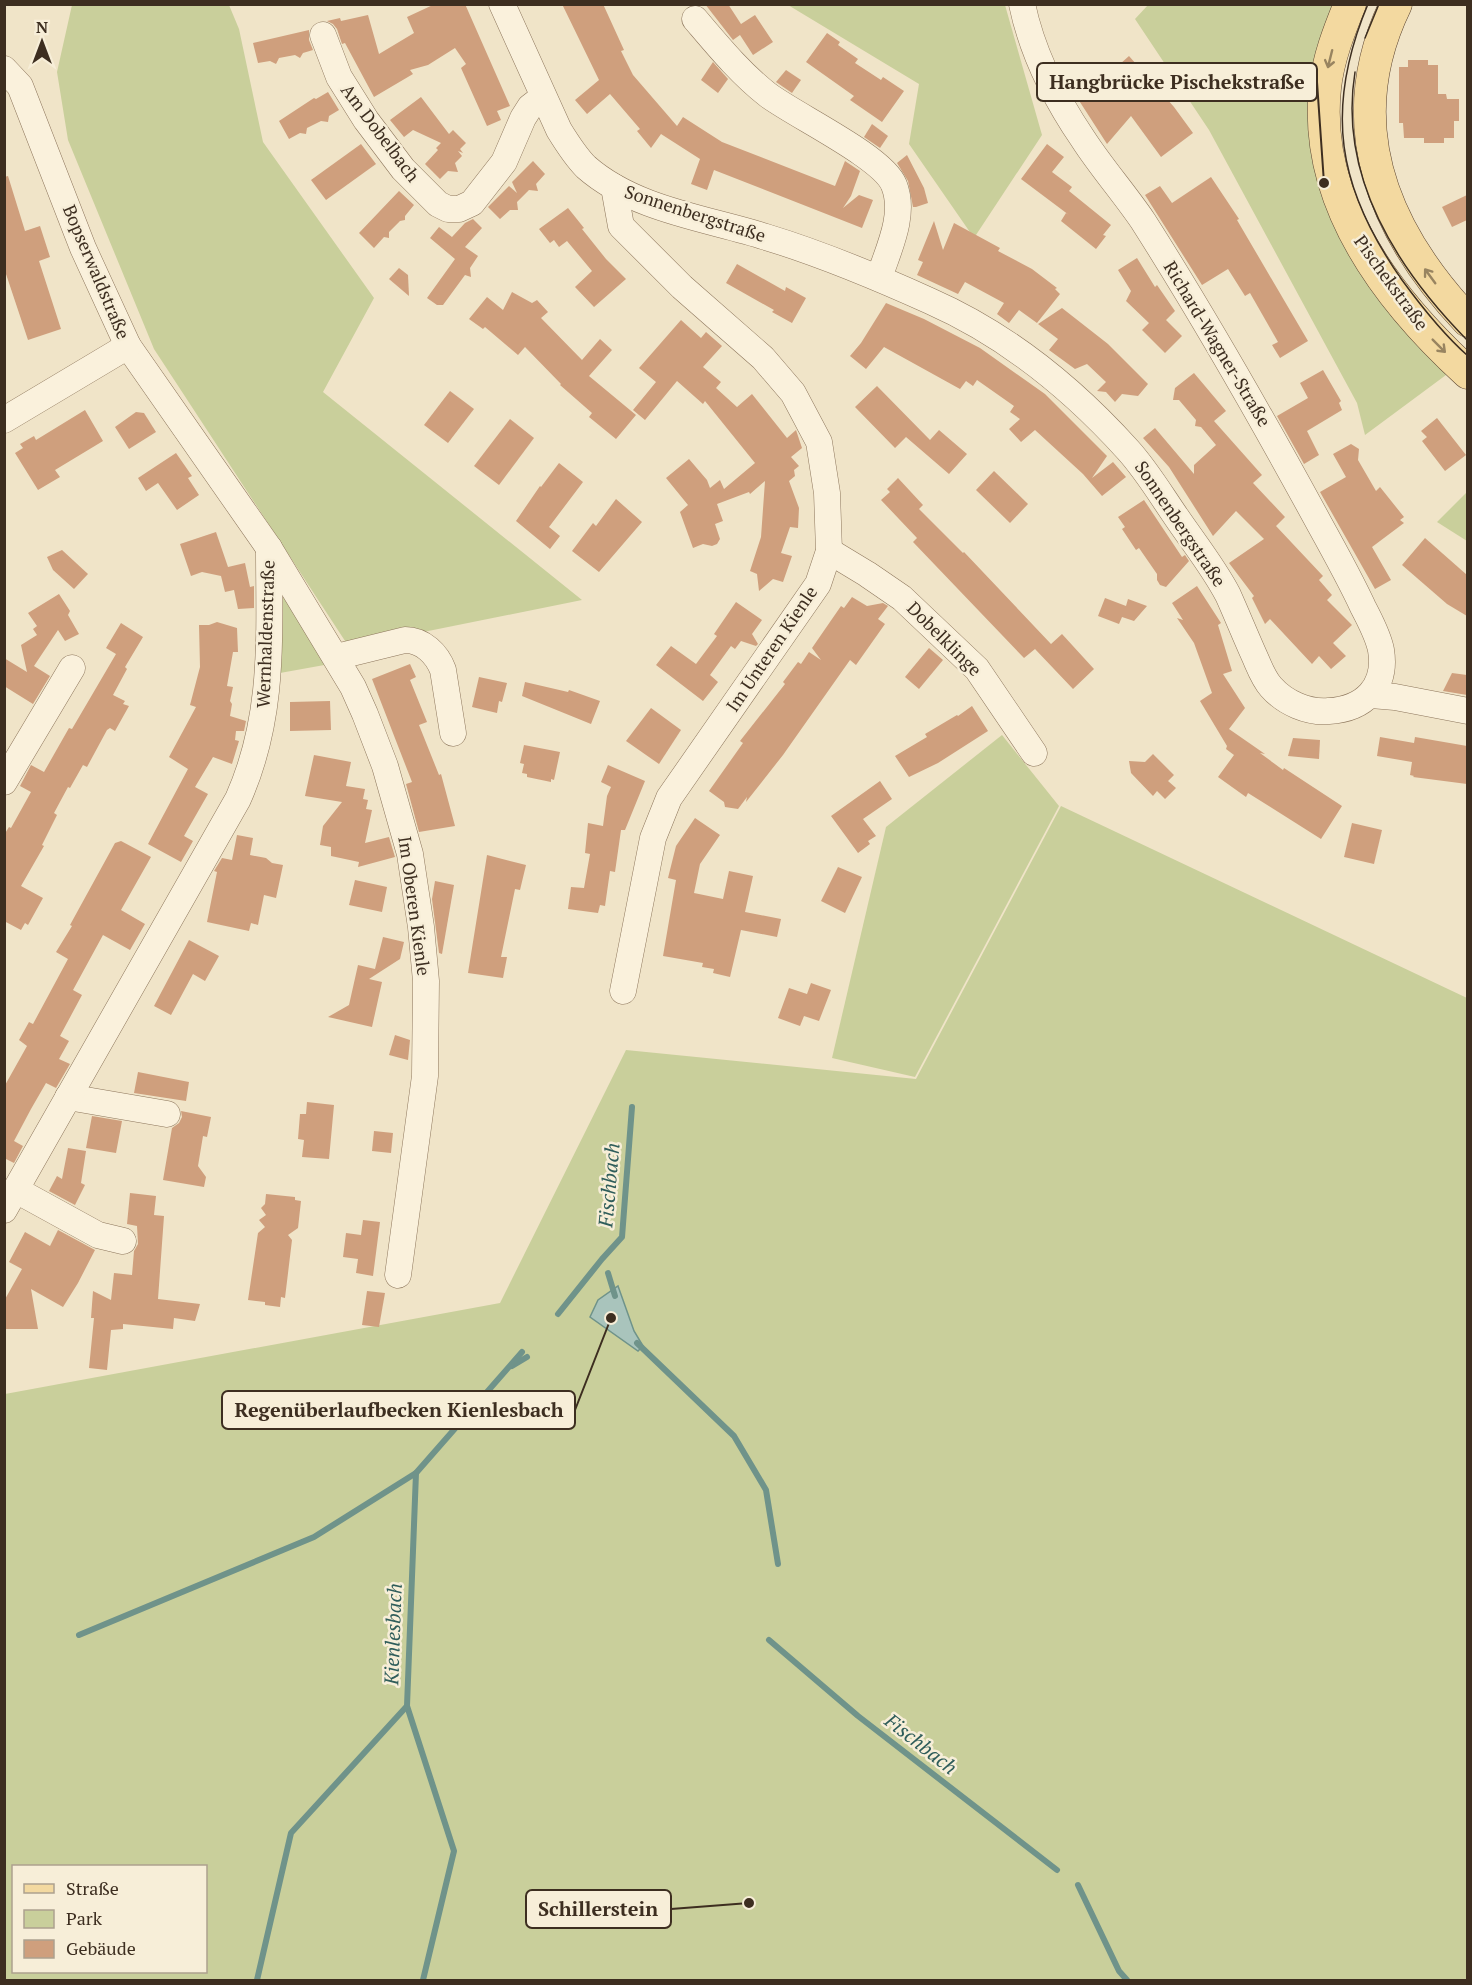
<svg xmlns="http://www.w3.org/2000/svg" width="1472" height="1985" viewBox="0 0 1472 1985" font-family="'PT Serif',serif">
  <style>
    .green { fill: #c9cf9b; fill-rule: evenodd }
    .water { fill: #a9c4bc; stroke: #6f938a; stroke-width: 1.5 }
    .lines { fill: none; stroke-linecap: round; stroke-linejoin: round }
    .stream { stroke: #6f938a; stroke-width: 6 }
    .building { fill: #cf9f7d }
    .minor-casing { stroke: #8d765c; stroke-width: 27 }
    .major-casing { stroke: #5b4430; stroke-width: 33 }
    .minor { stroke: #faf1dc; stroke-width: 26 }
    .major { stroke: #f3d9a0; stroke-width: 32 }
    .tram { stroke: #3d2e20; stroke-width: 1.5 }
    .oneway { stroke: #988460 }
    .labels { text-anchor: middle; stroke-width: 5; stroke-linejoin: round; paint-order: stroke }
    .street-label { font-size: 18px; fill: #3d2e20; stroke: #f7eed8 }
    .water-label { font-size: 20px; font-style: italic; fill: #2f5d5a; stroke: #f7eed8 }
    .leader { fill: none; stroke: #3d2e20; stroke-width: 2 }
    .callout-dot { fill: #3d2e20; stroke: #f7eed8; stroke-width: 2 }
    .callout { fill: #f7eed8; stroke: #3d2e20; stroke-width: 2 }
    .callout-label { font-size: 20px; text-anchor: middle; font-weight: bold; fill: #3d2e20 }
  </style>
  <rect width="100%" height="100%" fill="#f0e4c8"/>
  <g class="green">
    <path d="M72 5H229L239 29 263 142 374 298 323 392 582 600 349 647 154 349 68 140 57 72Z"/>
    <path d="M788 5H1005L1042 135 974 238 909 144 919 84Z"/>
    <path d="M1148 5H1335L1309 94 1317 169 1358 267 1446 375 1365 435 1357 403 1209 130 1135 19Z"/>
    <path d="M1467 492V541L1437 522Z"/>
    <path d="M284 577 341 662 280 673Z"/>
    <path d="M1002 735 1059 806 915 1077 832 1058 886 827Z"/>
    <path d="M1061 806 1467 998V1980H5V1394L500 1303 626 1050 916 1079ZM14 1866H206V1972H14Z"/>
  </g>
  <path class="water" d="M618 1286 634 1331 643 1346 638 1351 590 1317 598 1300Z"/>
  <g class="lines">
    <g class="stream">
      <path d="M608 1273 615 1296"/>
      <path d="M558 1314 602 1259 622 1237 632 1107"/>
      <path d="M637 1343 734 1436 766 1490 778 1564"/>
      <path d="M512 1366 527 1357"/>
      <path d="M79 1635 314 1537 416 1473"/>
      <path d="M769 1640 858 1716 1057 1870"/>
      <path d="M407 1706 454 1851 423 1980"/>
      <path d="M1078 1885 1119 1971 1127 1980"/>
      <path d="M257 1980 291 1833 407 1706 416 1473 522 1352"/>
    </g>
  </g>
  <g class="building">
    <path d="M435 4H465L510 106 497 111 501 120 487 126 461 68 466 64 455 48 428 65 410 70 413 74 374 97 345 43 342 44 337 29 333 24 327 21 340 18 341 21 368 15 379 54 414 33 407 17Z"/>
    <path d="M562 4H603L624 50 621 51 633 75 677 126 683 117 722 142 835 186 845 161 860 171 851 196 843 208 859 195 873 200 862 228 714 170 707 190 691 184 700 159 661 134 651 148 637 131 640 129 610 94 587 114 575 100 599 80Z"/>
    <path d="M705 4H728L741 24 755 15 773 42 753 55 740 35 733 40Z"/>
    <path d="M309 30V40L313 50 303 53 300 58 295 55 279 58 276 64 270 61 258 63 253 43Z"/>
    <path d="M827 33 840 42 838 45 858 59 855 63 881 80 883 77 904 91 882 122 850 100 854 96 806 62Z"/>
    <path d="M1129 56 1174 107 1193 133 1161 157 1131 116 1107 144 1078 99 1090 85 1092 89Z"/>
    <path d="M1408 60H1428V65H1438V94H1446L1447 99H1459V121H1454V138H1444V143H1424V138H1404L1403 123H1399V67H1408Z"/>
    <path d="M713 62 728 79 718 93 701 80Z"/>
    <path d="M786 70 801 80 792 93 776 82Z"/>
    <path d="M328 92 339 110 329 116 328 122 321 121 307 128 306 134 300 133 289 139 279 121 314 98 316 99Z"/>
    <path d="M421 97 449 134 453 130 466 143 460 149 463 153 458 151 462 156 455 163 458 172 448 171 440 179 425 164 438 150 436 148 441 143 413 130 404 137 390 120Z"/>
    <path d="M872 124 888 136 880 148 864 137Z"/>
    <path d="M361 144 376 164 326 200 311 180Z"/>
    <path d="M1047 144 1064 157 1052 172 1072 187 1069 191 1111 225 1103 235 1106 236 1096 249 1061 221 1066 213 1069 215 1021 179Z"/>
    <path d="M907 155 924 188 928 203 916 207H913L908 181 897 163Z"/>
    <path d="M533 161 545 174 536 184 538 191 529 190 517 202 518 210H510L500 219 488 207 509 186 517 193 512 182Z"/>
    <path d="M8 176 25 231 40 226 50 257 39 261 61 329 28 340 4 268V177Z"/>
    <path d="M1211 177 1239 219 1237 220 1308 341 1280 358 1272 345 1278 342 1250 293 1245 296 1228 269 1202 285 1145 195 1160 186 1172 203Z"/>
    <path d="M399 191 414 205 405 216V220L400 221 389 232V238L384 237 374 248 359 233Z"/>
    <path d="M1467 195V220L1452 227 1442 207Z"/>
    <path d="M568 208 584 228 582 229 606 259 626 279 594 307 575 287 592 271 567 241 559 247 554 240 550 243 539 229Z"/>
    <path d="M473 219 482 228 465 247 478 256 470 268 471 277 465 275 443 305H437L427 298 455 259 430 238 439 227 452 237 465 223Z"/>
    <path d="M934 221 943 250 954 223 1000 248 998 251 1032 269 1057 288 1055 289 1060 294 1037 323 1019 310 1009 323 997 314 1004 303 965 282 958 294 917 275 923 262 918 260Z"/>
    <path d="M1137 258 1155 287 1157 285 1175 311 1166 320 1182 336 1165 353 1142 330 1149 323 1126 301 1131 291 1118 270Z"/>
    <path d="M737 264 785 291 786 287 806 298 792 323 772 312 774 310 726 283Z"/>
    <path d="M399 268 408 275 409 296 389 279Z"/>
    <path d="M512 292 532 303 537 300 548 312 541 318 582 360 600 339 612 350 589 376 636 415 616 439 589 417 592 413 560 385 561 384 525 347 518 355 485 327 483 329 469 319 487 297 503 310Z"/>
    <path d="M886 303 924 319 980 348 1045 394 1107 456 1092 478 1113 462 1126 477 1102 496 1083 474 1035 430 1021 442 1009 429 1020 419 1010 412 1014 406 977 380 973 386 966 381 960 389 884 347 866 369 850 356 861 343Z"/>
    <path d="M1062 308 1108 344 1148 384 1138 396 1122 394 1115 402 1106 392 1097 391 1106 382 1087 364 1075 369 1049 350 1058 339 1038 324Z"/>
    <path d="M681 320 701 338 706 332 722 346 703 367 721 382 716 388 737 407 752 394 787 438 796 430 802 448 791 457 799 466 794 470 795 476 789 481 799 508 798 528 790 527 781 553 792 556 783 582 773 579 759 591 757 574 750 571 761 537 765 481 750 494 749 492 717 504 723 521 715 524 720 539 717 544 712 546 703 544 693 548 680 512 688 505 666 478 689 459 707 480 710 488 720 480 724 489 755 463 705 401 703 404 677 381 645 420 633 410 656 382 639 368Z"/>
    <path d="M1323 370 1341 401 1339 403 1342 410 1307 431 1319 455 1304 464 1277 416 1308 398 1300 383Z"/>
    <path d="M1194 373 1226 411 1214 421 1262 475 1253 483 1285 517 1276 526 1323 576 1319 580 1332 595 1327 600 1352 625 1333 643 1346 656 1331 669 1319 656 1312 664 1270 619 1265 624 1252 598 1254 596 1229 563 1264 539 1236 511 1213 536 1169 467 1143 438 1155 428 1194 474V465L1216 445 1201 427 1195 426 1196 420 1179 400H1173L1175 388Z"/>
    <path d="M877 386 930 440 939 430 967 454 949 474 906 437 895 448 855 407Z"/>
    <path d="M450 391 474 409 448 443 424 425Z"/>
    <path d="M85 410 103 441 55 470 60 477 38 490 15 453 23 448 20 444 34 436 36 440Z"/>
    <path d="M136 412 144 413 156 432 129 449 115 427Z"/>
    <path d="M1437 418 1466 455 1445 471 1422 441 1427 437 1421 431Z"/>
    <path d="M510 419 534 438 499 485 474 466Z"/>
    <path d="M1351 444 1359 449 1358 460 1376 491 1380 487 1404 517 1400 520 1404 523 1372 547 1391 580 1375 589 1320 492 1346 477 1333 454Z"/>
    <path d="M176 453 192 476 188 478 199 495 177 510 158 483 146 491 138 478Z"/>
    <path d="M559 463 583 482 549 527 560 536 550 549 516 521 540 486 541 487Z"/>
    <path d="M994 471 1028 504 1010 523 976 490Z"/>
    <path d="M898 478 923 505 919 509 963 553 964 552 1051 644 1062 634 1094 669 1073 689 1035 649 1024 658 913 542 917 538 881 500 890 492 887 489Z"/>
    <path d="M616 499 642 522 599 572 572 551 593 523 596 526Z"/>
    <path d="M1144 500 1182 557 1185 555 1189 561 1166 587 1160 585 1157 580V574L1139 548 1136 550 1122 529 1125 527 1118 517Z"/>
    <path d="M216 532 228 567 245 563 250 587 254 586V608L238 609 234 590 225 592 221 576 202 572 191 576 180 544Z"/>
    <path d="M1425 538 1467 575V616L1447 604 1402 565Z"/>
    <path d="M62 550 88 574 74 589 53 570 47 557Z"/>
    <path d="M1197 586 1221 623 1218 625 1232 671 1223 674 1245 708 1229 729 1265 754 1260 753 1283 770 1284 768 1342 806 1321 839 1248 793 1246 797 1218 777 1234 755 1226 749 1227 746 1200 701 1212 693 1194 643 1177 618 1183 620 1172 603Z"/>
    <path d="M59 594 70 611 68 615 79 634 65 641 58 630 34 666 50 676 33 704 4 686V658L27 672 21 645 37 635 33 629 37 626 28 613Z"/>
    <path d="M852 597 867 606 883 603 888 606 878 619 885 624 856 665 850 660 783 755 746 802 747 797 738 809 725 807 724 802 709 791 743 743 740 741 785 684 783 682 798 662 801 664 809 652 821 660 812 648 841 606 844 608Z"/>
    <path d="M1105 598 1126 606 1128 599 1147 606 1134 621 1122 617 1119 624 1098 616Z"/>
    <path d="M736 602 762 620 752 634 758 644 756 646 741 641 735 649 731 646 710 675 718 682 703 701 656 665 671 646 696 664 717 636 714 634Z"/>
    <path d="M217 622 237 628 238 652H233L227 686 233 687 230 701 232 704 230 716 246 721 244 731H236L235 740 239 741 232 764 213 757 195 787 208 794 184 836 193 841 181 862 148 844 188 769 169 757 196 707 190 705 200 667 199 625H209Z"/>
    <path d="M121 623 143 637 125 667 127 669 113 695 125 701 123 704 129 706 115 731 110 728 107 730 87 767 83 765 70 788 68 787 54 813 57 815 42 845 44 846 21 886 43 898 28 925 25 923 21 930 4 921V835L9 827 11 828 31 792 20 786 31 765 44 772 69 728 72 729 116 654 106 648Z"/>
    <path d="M929 648 943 660 919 689 905 677Z"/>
    <path d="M410 664 416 677 410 680 427 722 419 725 439 775 441 774 455 826 419 832 406 784 412 782 372 679Z"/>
    <path d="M1452 673 1467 675V695L1443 691Z"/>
    <path d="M479 677 507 683 502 702 499 701 497 713 472 707Z"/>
    <path d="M525 682 568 692 569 690 600 701 591 724 522 696Z"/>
    <path d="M330 701 331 730 290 731V702Z"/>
    <path d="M972 706 988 731 938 763 909 777 895 756 927 737 925 734 957 715 958 716Z"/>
    <path d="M651 708 681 730 659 764 626 741Z"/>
    <path d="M1380 737 1414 743 1415 737 1467 746V784L1413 777 1414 776 1410 775 1412 762 1377 756Z"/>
    <path d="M1293 738 1320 740 1319 759 1288 756Z"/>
    <path d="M524 745 560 752 554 780 551 779V782L527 777V774L522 773 524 764 520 763Z"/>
    <path d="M1153 754 1174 775 1168 781 1176 788 1165 799 1157 791 1153 796 1131 773 1129 761 1145 762Z"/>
    <path d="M314 755 351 762 346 786 365 789 363 799 368 800 366 809 372 810 365 843 389 837 395 857 358 867 359 862 331 856V847L320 845 323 826 342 802 305 796Z"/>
    <path d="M608 765 645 781 625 830H621L615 872 610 871 605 906 600 905 598 913 568 909 571 887 584 888 590 854 585 853 588 823 603 826 607 796 611 787 601 782Z"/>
    <path d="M880 781 892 799 863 819 876 836 868 841 870 844 858 853 831 816Z"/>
    <path d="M695 818 720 835 700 864 694 893 723 899 729 871 753 876 745 912 781 919 777 937 741 930 730 977 713 973 714 969 702 967 703 963 663 956 676 880 668 878 676 846Z"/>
    <path d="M1352 823 1382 830 1374 864 1344 857Z"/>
    <path d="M237 835 253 838 250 855 266 858 272 863 283 865 276 898 264 895 258 925 251 923 249 931 207 922 217 872 214 871 222 858 232 860Z"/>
    <path d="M121 841 151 857 121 910 145 924 130 950 103 935 73 990 82 995 60 1036 69 1041 59 1059 70 1064 56 1088 46 1083 31 1109 14 1141 23 1146 14 1163 4 1158V1087L27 1046 19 1040 29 1022 33 1024 68 959 56 952 72 926 70 925 115 843Z"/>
    <path d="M487 855 526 865 520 890 515 889 501 957H507L503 978 468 973Z"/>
    <path d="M838 867 862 877 845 913 821 901Z"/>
    <path d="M355 880 387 887 382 912 349 905Z"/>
    <path d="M435 881 454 885 442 954 439 953 432 899Z"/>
    <path d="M383 937 404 942 400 959 369 979 382 982 372 1027 328 1017 349 1005 358 965 375 969Z"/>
    <path d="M189 940 219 956 205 981 193 974 171 1015 154 1006Z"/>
    <path d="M811 983 831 990 819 1021 804 1016 800 1026 778 1018 789 988 807 994Z"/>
    <path d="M395 1035 410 1040 408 1060 389 1055Z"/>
    <path d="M138 1072 189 1082 186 1101 134 1093Z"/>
    <path d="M307 1102 334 1105 329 1159 302 1157 304 1140 298 1139 300 1114H306Z"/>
    <path d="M181 1111 211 1117 207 1137 203 1136 198 1166 206 1177 204 1187 163 1180 172 1128 179 1123 182 1117Z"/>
    <path d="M92 1116 122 1121 116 1153 86 1148Z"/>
    <path d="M374 1131 393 1133 391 1153 372 1151Z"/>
    <path d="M68 1148 86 1151 81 1183 85 1185 75 1205 49 1191 57 1176 62 1179Z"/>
    <path d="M130 1193 156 1196 154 1215 164 1216 158 1299 200 1304 195 1321 174 1318 173 1329 123 1324V1329L111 1330 107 1370 89 1368 94 1318H91L93 1291 111 1300 114 1273 132 1275 134 1251 138 1244 137 1226 127 1224Z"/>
    <path d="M266 1194 295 1197V1200L301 1201 298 1228 288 1235 292 1240 285 1298 281 1297 280 1307 265 1305V1302L248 1300 258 1233 265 1227 259 1220 266 1215 261 1208 265 1204Z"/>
    <path d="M363 1220 380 1222 373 1276 356 1273 358 1259 343 1257 346 1233 361 1235Z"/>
    <path d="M58 1230 95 1250 78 1283 63 1307 31 1289 38 1329H4V1301L22 1269 9 1262 25 1232 50 1246Z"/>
    <path d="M367 1291 385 1293 379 1327 362 1325Z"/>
  </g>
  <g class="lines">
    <g class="minor-casing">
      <g id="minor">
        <path d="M502 4 559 130C567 143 575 156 586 167 635 210 706 218 766 237 822 254 877 277 930 301 1007 335 1072 388 1128 450 1147 471 1161 495 1177 518 1194 543 1214 568 1228 595 1237 615 1245 635 1254 655 1259 666 1263 678 1271 687 1285 703 1308 713 1329 711 1364 709 1387 687 1381 650 1378 635 1370 621 1363 607 1350 579 1335 552 1320 525 1264 422 1206 320 1143 221 1124 193 1101 167 1083 139 1055 98 1032 52 1022 4"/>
        <path d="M695 19C718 46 740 73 768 95 796 116 883 157 894 185 906 215 888 250 879 278"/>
        <path d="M323 35 339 77 366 120 403 169 438 204 448 209H459L472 203 504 162 523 118 530 107 543 97"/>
        <path d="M4 69 20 86 83 248 128 346 269 548 353 687 365 714 385 766 410 854 421 927 426 981 425 1076 398 1275"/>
        <path d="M614 187 621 226 682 287 763 358 793 393 819 442 827 493 829 551 818 584 669 798 653 838 623 991"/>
        <path d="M4 420 128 346"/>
        <path d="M829 551 867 574 902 598 977 669 1034 753"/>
        <path d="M336 657 405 640C423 640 437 654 443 670L453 733"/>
        <path d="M1371 695 1395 697 1468 711"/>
        <path d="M4 782 72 668"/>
        <path d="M68 1097 167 1114"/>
        <path d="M16 1190 98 1235 123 1241"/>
        <path d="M4 1210 238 799C275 716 269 637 269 548"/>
      </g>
    </g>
    <g class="major-casing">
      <g id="major">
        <path d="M1350 4C1339 31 1328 59 1325 88 1313 202 1388 300 1468 373"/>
        <path d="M1396 4C1338 123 1383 231 1468 321"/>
      </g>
    </g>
    <use href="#minor" class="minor"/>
    <use href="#major" class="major"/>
    <g class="tram">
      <path d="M1368 4C1324 109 1337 188 1402 280 1421 306 1443 334 1468 356"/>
      <path d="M1365 38 1379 4"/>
      <path d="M1355 72C1338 177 1397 269 1468 341"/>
    </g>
  </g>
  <defs><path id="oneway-shaft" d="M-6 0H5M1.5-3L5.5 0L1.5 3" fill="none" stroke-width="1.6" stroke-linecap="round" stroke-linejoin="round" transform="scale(1.5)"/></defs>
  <g class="oneway">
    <use href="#oneway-shaft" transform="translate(1330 59) rotate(104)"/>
    <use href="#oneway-shaft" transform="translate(1430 276) rotate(-126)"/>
    <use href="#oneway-shaft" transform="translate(1439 346) rotate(45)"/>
  </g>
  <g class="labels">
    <g class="street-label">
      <text transform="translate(380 133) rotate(53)" y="6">Am Dobelbach</text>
      <text transform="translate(695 214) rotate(18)" y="6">Sonnenbergstraße</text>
      <text transform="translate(96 272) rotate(67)" y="6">Bopserwaldstraße</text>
      <text transform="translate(1391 283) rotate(54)" y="6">Pischekstraße</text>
      <text transform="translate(1217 344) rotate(59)" y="6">Richard-Wagner-Straße</text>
      <text transform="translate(1180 524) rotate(56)" y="6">Sonnenbergstraße</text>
      <text transform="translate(266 634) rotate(-88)" y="6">Wernhaldenstraße</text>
      <text transform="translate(944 639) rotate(45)" y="6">Dobelklinge</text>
      <text transform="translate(772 649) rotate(-56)" y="6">Im Unteren Kienle</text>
      <text transform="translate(414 906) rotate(82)" y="6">Im Oberen Kienle</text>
    </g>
    <g class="water-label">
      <text transform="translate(609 1185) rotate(-85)" y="7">Fischbach</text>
      <text transform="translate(393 1634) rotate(-88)" y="7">Kienlesbach</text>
      <text transform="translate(921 1744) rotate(38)" y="7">Fischbach</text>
    </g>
  </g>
  <path class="leader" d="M1324 183L1317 82M611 1318L575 1410M749 1903L671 1909"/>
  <g class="callout-dot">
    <circle cx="1324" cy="183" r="6"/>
    <circle cx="611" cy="1318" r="6"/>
    <circle cx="749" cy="1903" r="6"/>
  </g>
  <g class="callout">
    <rect x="1037" y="63" width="280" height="38" rx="6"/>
    <rect x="222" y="1391" width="353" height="38" rx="6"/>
    <rect x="526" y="1890" width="145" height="38" rx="6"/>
  </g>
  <g class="callout-label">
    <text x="1177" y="89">Hangbrücke Pischekstraße</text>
    <text x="399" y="1417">Regenüberlaufbecken Kienlesbach</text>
    <text x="598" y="1916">Schillerstein</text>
  </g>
  <rect width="1472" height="1985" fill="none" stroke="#3d2e20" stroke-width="12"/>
  <rect x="12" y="1865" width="195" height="108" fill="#f7eed8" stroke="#ada18e" stroke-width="1.5"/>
  <rect x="24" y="1884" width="30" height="9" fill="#f3d9a0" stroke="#ada18e" stroke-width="1.5"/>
  <text x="66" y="1895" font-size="18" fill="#3d2e20">Straße</text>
  <rect x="24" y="1910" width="30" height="18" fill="#c9cf9b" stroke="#ada18e" stroke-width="1.5"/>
  <text x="66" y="1925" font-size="18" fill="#3d2e20">Park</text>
  <rect x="24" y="1940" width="30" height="18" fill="#cf9f7d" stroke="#ada18e" stroke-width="1.5"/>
  <text x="66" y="1955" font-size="18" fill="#3d2e20">Gebäude</text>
  <g transform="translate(42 42)" stroke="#f7eed8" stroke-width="4.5" paint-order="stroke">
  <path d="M0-4.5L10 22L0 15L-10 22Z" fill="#3d2e20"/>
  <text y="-9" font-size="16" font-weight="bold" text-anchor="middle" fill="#3d2e20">N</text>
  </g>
</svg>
